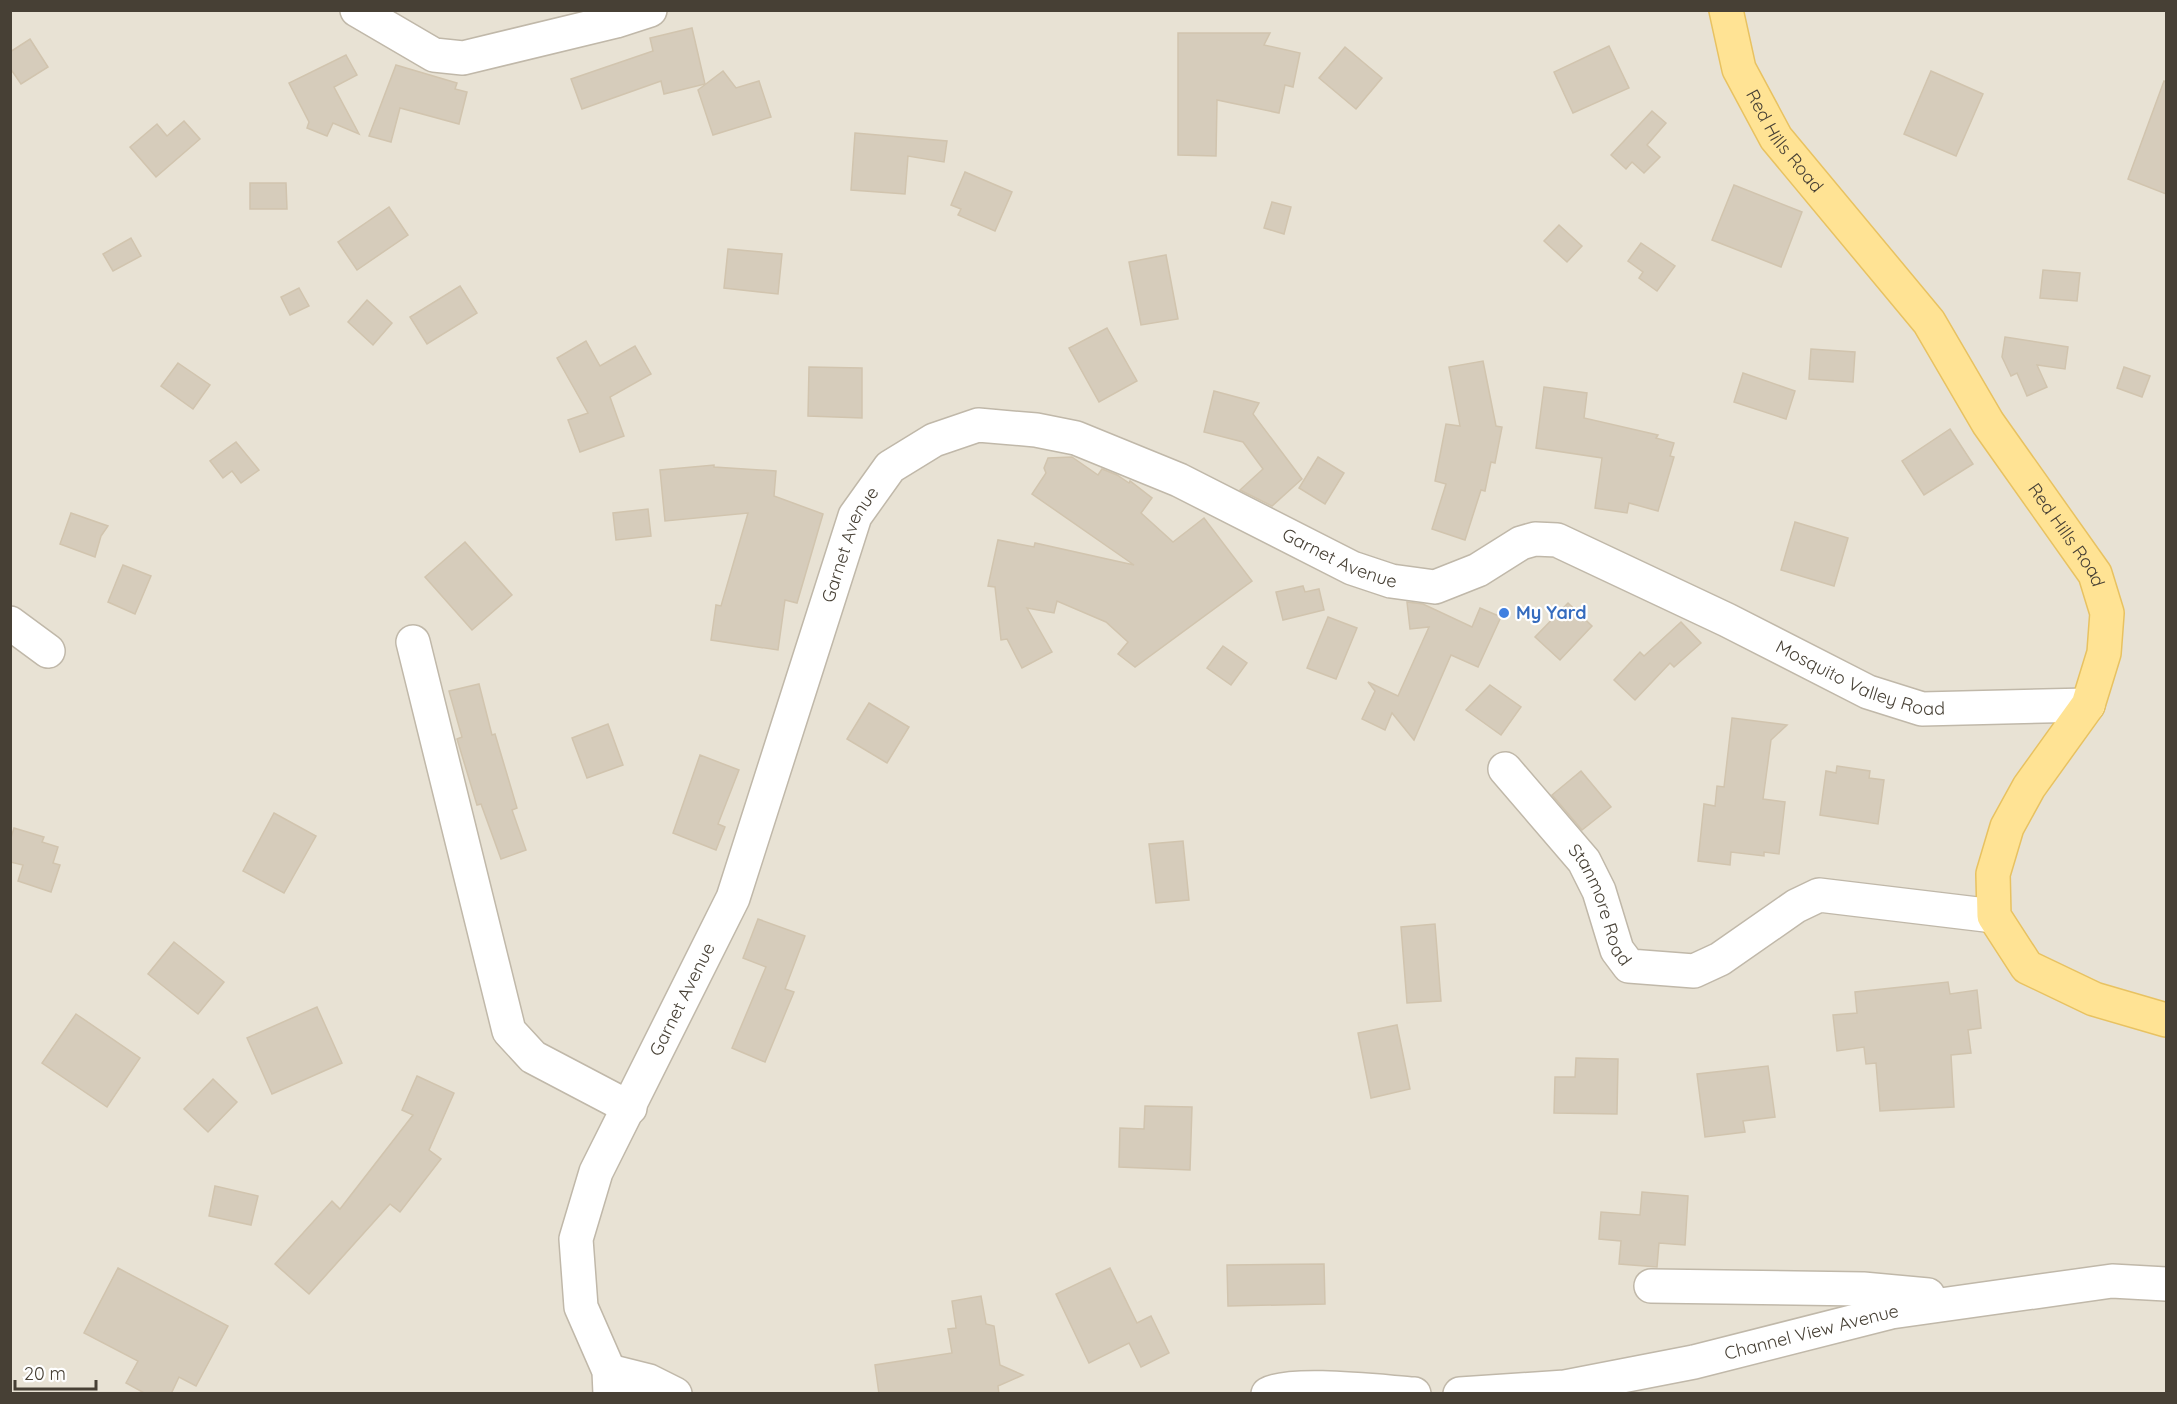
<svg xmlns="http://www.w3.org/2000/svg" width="2177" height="1404" viewBox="0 0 2177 1404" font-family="Quicksand,sans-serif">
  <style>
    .residential { fill: #e8e2d4 }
    .building { fill: #d6ccbb; stroke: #d1c4ae; stroke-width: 1.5 }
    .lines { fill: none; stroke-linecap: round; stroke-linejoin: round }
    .minor-casing { stroke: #c0b8a9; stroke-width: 36 }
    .major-casing { stroke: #e8c261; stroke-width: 36 }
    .minor { stroke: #fff; stroke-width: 33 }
    .major { stroke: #ffe394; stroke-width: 33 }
    .shop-dot { fill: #3f7fe0; stroke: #fff; stroke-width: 2 }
    .labels { text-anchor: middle; stroke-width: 4.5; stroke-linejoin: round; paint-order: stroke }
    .street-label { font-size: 18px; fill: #474035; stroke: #fff }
    .shop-label { font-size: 18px; font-weight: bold; fill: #366cbe; stroke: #fff; text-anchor: start }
  </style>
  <rect width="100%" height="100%" fill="#f4f0e6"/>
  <rect class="residential" x="11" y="11" width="2155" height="1382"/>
  <g class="building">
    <path d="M692 28 705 84 664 94 661 81 582 109 571 79 653 51 650 38Z"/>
    <path d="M1178 33H1270L1264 45 1300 53 1293 87 1285 85 1279 113 1217 100 1216 156 1178 155Z"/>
    <path d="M30 39 48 67 21 84 10 68V52Z"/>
    <path d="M1609 46 1629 88 1573 113 1554 72Z"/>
    <path d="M1345 47 1382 78 1356 109 1319 78Z"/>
    <path d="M346 55 357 75 334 87 359 134 333 123 327 136 307 128 309 122 289 83Z"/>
    <path d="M396 65 457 83 455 89 467 92 459 124 400 108 391 142 369 136Z"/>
    <path d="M723 71 736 88 759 81 771 117 713 135 698 90Z"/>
    <path d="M1931 71 1983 94 1956 156 1904 134Z"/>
    <path d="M2164 81 2166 82V194L2128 179Z"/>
    <path d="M1652 111 1666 123 1647 145 1660 157 1644 173 1632 162 1626 169 1611 155Z"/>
    <path d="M184 121 200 139 156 177 130 147 157 124 167 136Z"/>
    <path d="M855 133 947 141 944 162 908 156 905 194 851 190Z"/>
    <path d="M965 172 1012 192 995 231 958 215 961 209 951 205Z"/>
    <path d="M250 183H286L287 209H250Z"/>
    <path d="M1734 185 1802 212 1781 267 1712 240Z"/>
    <path d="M1272 202 1291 207 1284 234 1264 228Z"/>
    <path d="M389 207 408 235 357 270 338 242Z"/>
    <path d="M1559 225 1582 246 1567 262 1544 241Z"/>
    <path d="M131 238 141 256 113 271 103 254Z"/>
    <path d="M1641 243 1675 266 1657 291 1639 278 1643 272 1628 261Z"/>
    <path d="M728 249 782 254 778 294 724 288Z"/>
    <path d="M1166 255 1178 319 1141 325 1129 262Z"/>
    <path d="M2043 270 2080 273 2077 301 2040 298Z"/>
    <path d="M460 286 477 313 427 344 410 317Z"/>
    <path d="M299 288 309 306 290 315 281 297Z"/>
    <path d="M367 300 392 323 373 345 348 322Z"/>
    <path d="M1107 328 1137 381 1099 402 1069 348Z"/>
    <path d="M2005 337 2068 347 2065 369 2037 365 2047 387 2027 396 2017 373 2011 376 2002 357Z"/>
    <path d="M586 341 600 366 635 346 651 374 610 397 624 436 580 452 568 420 588 413 557 358Z"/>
    <path d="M1811 349 1855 352 1853 382 1809 379Z"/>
    <path d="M1483 361 1496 426 1502 427 1495 463 1491 462 1485 491 1481 490 1465 540 1432 529 1446 484 1435 481 1446 424 1460 426 1449 367Z"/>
    <path d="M178 363 210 385 193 409 161 386Z"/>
    <path d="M809 367 862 368V418L808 416Z"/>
    <path d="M2124 367 2150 376 2142 397 2117 388Z"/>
    <path d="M1743 373 1795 391 1786 419 1734 402Z"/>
    <path d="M1544 387 1587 393 1584 418 1658 435 1656 438 1674 443 1670 456 1674 457 1658 511 1629 503 1627 513 1595 508 1602 458 1536 448Z"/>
    <path d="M1214 391 1259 403 1253 414 1302 479 1272 506 1240 490 1263 469 1243 442 1204 432Z"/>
    <path d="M1950 429 1973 464 1924 495 1902 461Z"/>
    <path d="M236 442 259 470 241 483 232 471 223 478 210 461Z"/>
    <path d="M1072 457 1098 475 1102 469 1117 475 1129 483 1130 481 1152 498 1141 513 1173 542 1204 518 1252 581 1135 667 1118 654 1128 642 1106 622 1057 601 1054 613 1027 608 1052 652 1022 668 1007 639 1001 640 995 587 988 586 998 540 1034 547 1035 543 1134 565 1032 494 1046 473 1044 468 1048 458Z"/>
    <path d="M1318 457 1344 473 1325 504 1299 488Z"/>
    <path d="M714 465V467L776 471 774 496 823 514 797 603 785 600 778 650 711 640 716 605 721 606 748 513 665 521 660 470Z"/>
    <path d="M648 509 651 536 616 540 613 513Z"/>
    <path d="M71 513 108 526 101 536 95 557 60 544Z"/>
    <path d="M1795 522 1848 538 1834 586 1781 570Z"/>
    <path d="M465 542 512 595 472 630 425 577Z"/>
    <path d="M123 565 151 576 135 614 108 602Z"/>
    <path d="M1303 586 1305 592 1319 589 1324 610 1283 620 1276 592Z"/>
    <path d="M1407 602 1423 604 1472 627 1480 608 1501 617 1478 667 1451 655 1414 740 1392 713 1385 730 1362 719 1375 691 1368 682 1398 696 1429 627 1410 629Z"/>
    <path d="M1568 603 1592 626 1560 660 1535 637Z"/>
    <path d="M1328 617 1357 628 1336 679 1307 668Z"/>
    <path d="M1681 622 1701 643 1674 667 1670 663 1635 700 1614 680 1640 652 1644 656Z"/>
    <path d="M1223 646 1247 663 1231 685 1207 668Z"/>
    <path d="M479 684 492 735 495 734 517 808 512 810 526 850 501 859 481 804 477 805 457 739 462 737 449 691Z"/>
    <path d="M1490 685 1521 707 1501 735 1466 710Z"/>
    <path d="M869 703 909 727 887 763 847 739Z"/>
    <path d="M1732 718 1787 725 1771 740 1763 799 1785 802 1779 854 1764 852V856L1731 852 1730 865 1698 861 1704 804 1715 806 1717 786 1724 787Z"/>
    <path d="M608 724 623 765 587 778 572 738Z"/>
    <path d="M700 755 739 770 718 824 725 827 716 850 673 833Z"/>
    <path d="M1837 766 1870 771 1869 778 1884 780 1878 824 1820 815 1826 771 1836 773Z"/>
    <path d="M1581 771 1611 807 1582 830 1552 795Z"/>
    <path d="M274 813 316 836 284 893 243 871Z"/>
    <path d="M14 828 44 837 42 842 58 847 53 863 60 865 51 892 18 881 23 865 10 862V841Z"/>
    <path d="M1183 841 1189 900 1156 903 1149 844Z"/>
    <path d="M758 919 805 936 785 989 794 992 765 1062 732 1048 766 967 743 958Z"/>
    <path d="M1435 924 1441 1001 1407 1003 1401 927Z"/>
    <path d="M174 942 224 982 198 1014 148 974Z"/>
    <path d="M1948 982 1950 994 1977 990 1981 1028 1968 1030 1971 1053 1951 1055 1954 1107 1880 1111 1876 1063 1866 1064 1864 1047 1837 1051 1833 1015 1857 1013 1855 992Z"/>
    <path d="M317 1007 342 1063 272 1094 247 1038Z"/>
    <path d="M76 1014 140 1058 107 1107 42 1063Z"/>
    <path d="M1397 1025 1410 1089 1371 1098 1358 1033Z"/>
    <path d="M1576 1058 1618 1059 1617 1114 1554 1113 1555 1077H1575Z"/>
    <path d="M1768 1066 1775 1117 1743 1121 1745 1132 1705 1137 1697 1074Z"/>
    <path d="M417 1076 454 1093 429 1150 441 1159 400 1212 390 1204 309 1294 275 1264 332 1201 340 1209 413 1115 402 1110Z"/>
    <path d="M213 1079 237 1102 208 1132 184 1109Z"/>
    <path d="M1145 1106 1192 1107 1190 1170 1119 1167 1120 1128 1144 1129Z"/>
    <path d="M215 1186 258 1196 251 1225 209 1216Z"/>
    <path d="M1642 1192 1688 1196 1685 1245 1659 1243 1657 1267 1619 1264 1621 1241 1599 1239 1601 1212 1640 1215Z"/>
    <path d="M1324 1264 1325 1304 1228 1306 1227 1265Z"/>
    <path d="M118 1268 228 1326 196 1386 179 1377 171 1394H146L126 1383 138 1361 84 1333Z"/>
    <path d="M1110 1268 1137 1323 1151 1316 1169 1353 1141 1367 1129 1343 1089 1363 1056 1294Z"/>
    <path d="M981 1296 986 1324 994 1326 1000 1365 1023 1375 998 1386 999 1394H879L875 1365 952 1353 948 1329 956 1328 952 1301Z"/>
  </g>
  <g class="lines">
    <g class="minor-casing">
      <g id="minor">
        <path d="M357 10 434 55 463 58 616 21 650 10"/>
        <path d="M10 623 48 651"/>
        <path d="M413 642 509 1031 533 1057 630 1108"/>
        <path id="s1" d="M1505 769 1584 861 1599 891 1617 950 1629 966 1694 971 1720 959 1796 906 1819 895 1994 916"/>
        <path d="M1651 1286 1863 1289 1928 1295"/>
        <path d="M609 1371 649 1381 675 1394"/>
        <path id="s2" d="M610 1394 609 1371 581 1307 576 1239 596 1172 733 898 855 516 890 467 934 440 978 425 1036 430 1076 438 1179 480 1352 568 1391 581 1435 587 1478 570 1521 543 1535 539 1557 540 1727 620 1868 692 1922 709 2088 705"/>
        <path d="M1268 1394C1290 1381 1383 1392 1414 1394"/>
        <path id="s3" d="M1460 1394 1565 1387 1694 1362 1891 1312 2112 1281 2166 1284"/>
      </g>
    </g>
    <g class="major-casing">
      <g id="major">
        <path id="s4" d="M1726 10 1739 69 1776 138 1929 322 1988 423 2095 574 2107 613 2104 653 2088 705 2029 787 2007 827 1993 874 1994 916 2027 967 2094 999 2166 1020"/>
      </g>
    </g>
    <use href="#minor" class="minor"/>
    <use href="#major" class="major"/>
  </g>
  <circle class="shop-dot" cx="1504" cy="613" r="6"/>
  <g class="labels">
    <g class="street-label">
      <text dy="6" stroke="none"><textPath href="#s4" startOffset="146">Red Hills Road</textPath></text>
      <text dy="6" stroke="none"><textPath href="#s4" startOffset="632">Red Hills Road</textPath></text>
      <text dy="6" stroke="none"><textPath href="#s2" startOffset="910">Garnet Avenue</textPath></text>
      <text dy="6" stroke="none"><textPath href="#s2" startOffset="1486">Garnet Avenue</textPath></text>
      <text dy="6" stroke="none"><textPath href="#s2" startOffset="2055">Mosquito Valley Road</textPath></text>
      <text dy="6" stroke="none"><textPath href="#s1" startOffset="168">Stanmore Road</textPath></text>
      <text dy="6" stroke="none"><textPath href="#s2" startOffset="424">Garnet Avenue</textPath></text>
      <text dy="6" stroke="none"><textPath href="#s3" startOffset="358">Channel View Avenue</textPath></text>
    </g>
    <g class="shop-label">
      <text x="1516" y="619">My Yard</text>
    </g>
  </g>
  <rect width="2177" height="1404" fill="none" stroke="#474035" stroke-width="24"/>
  <path d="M15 1380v9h81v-9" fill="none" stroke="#474035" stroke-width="3"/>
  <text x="24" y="1380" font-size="18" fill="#474035" stroke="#ffffff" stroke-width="4.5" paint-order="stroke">20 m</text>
</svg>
